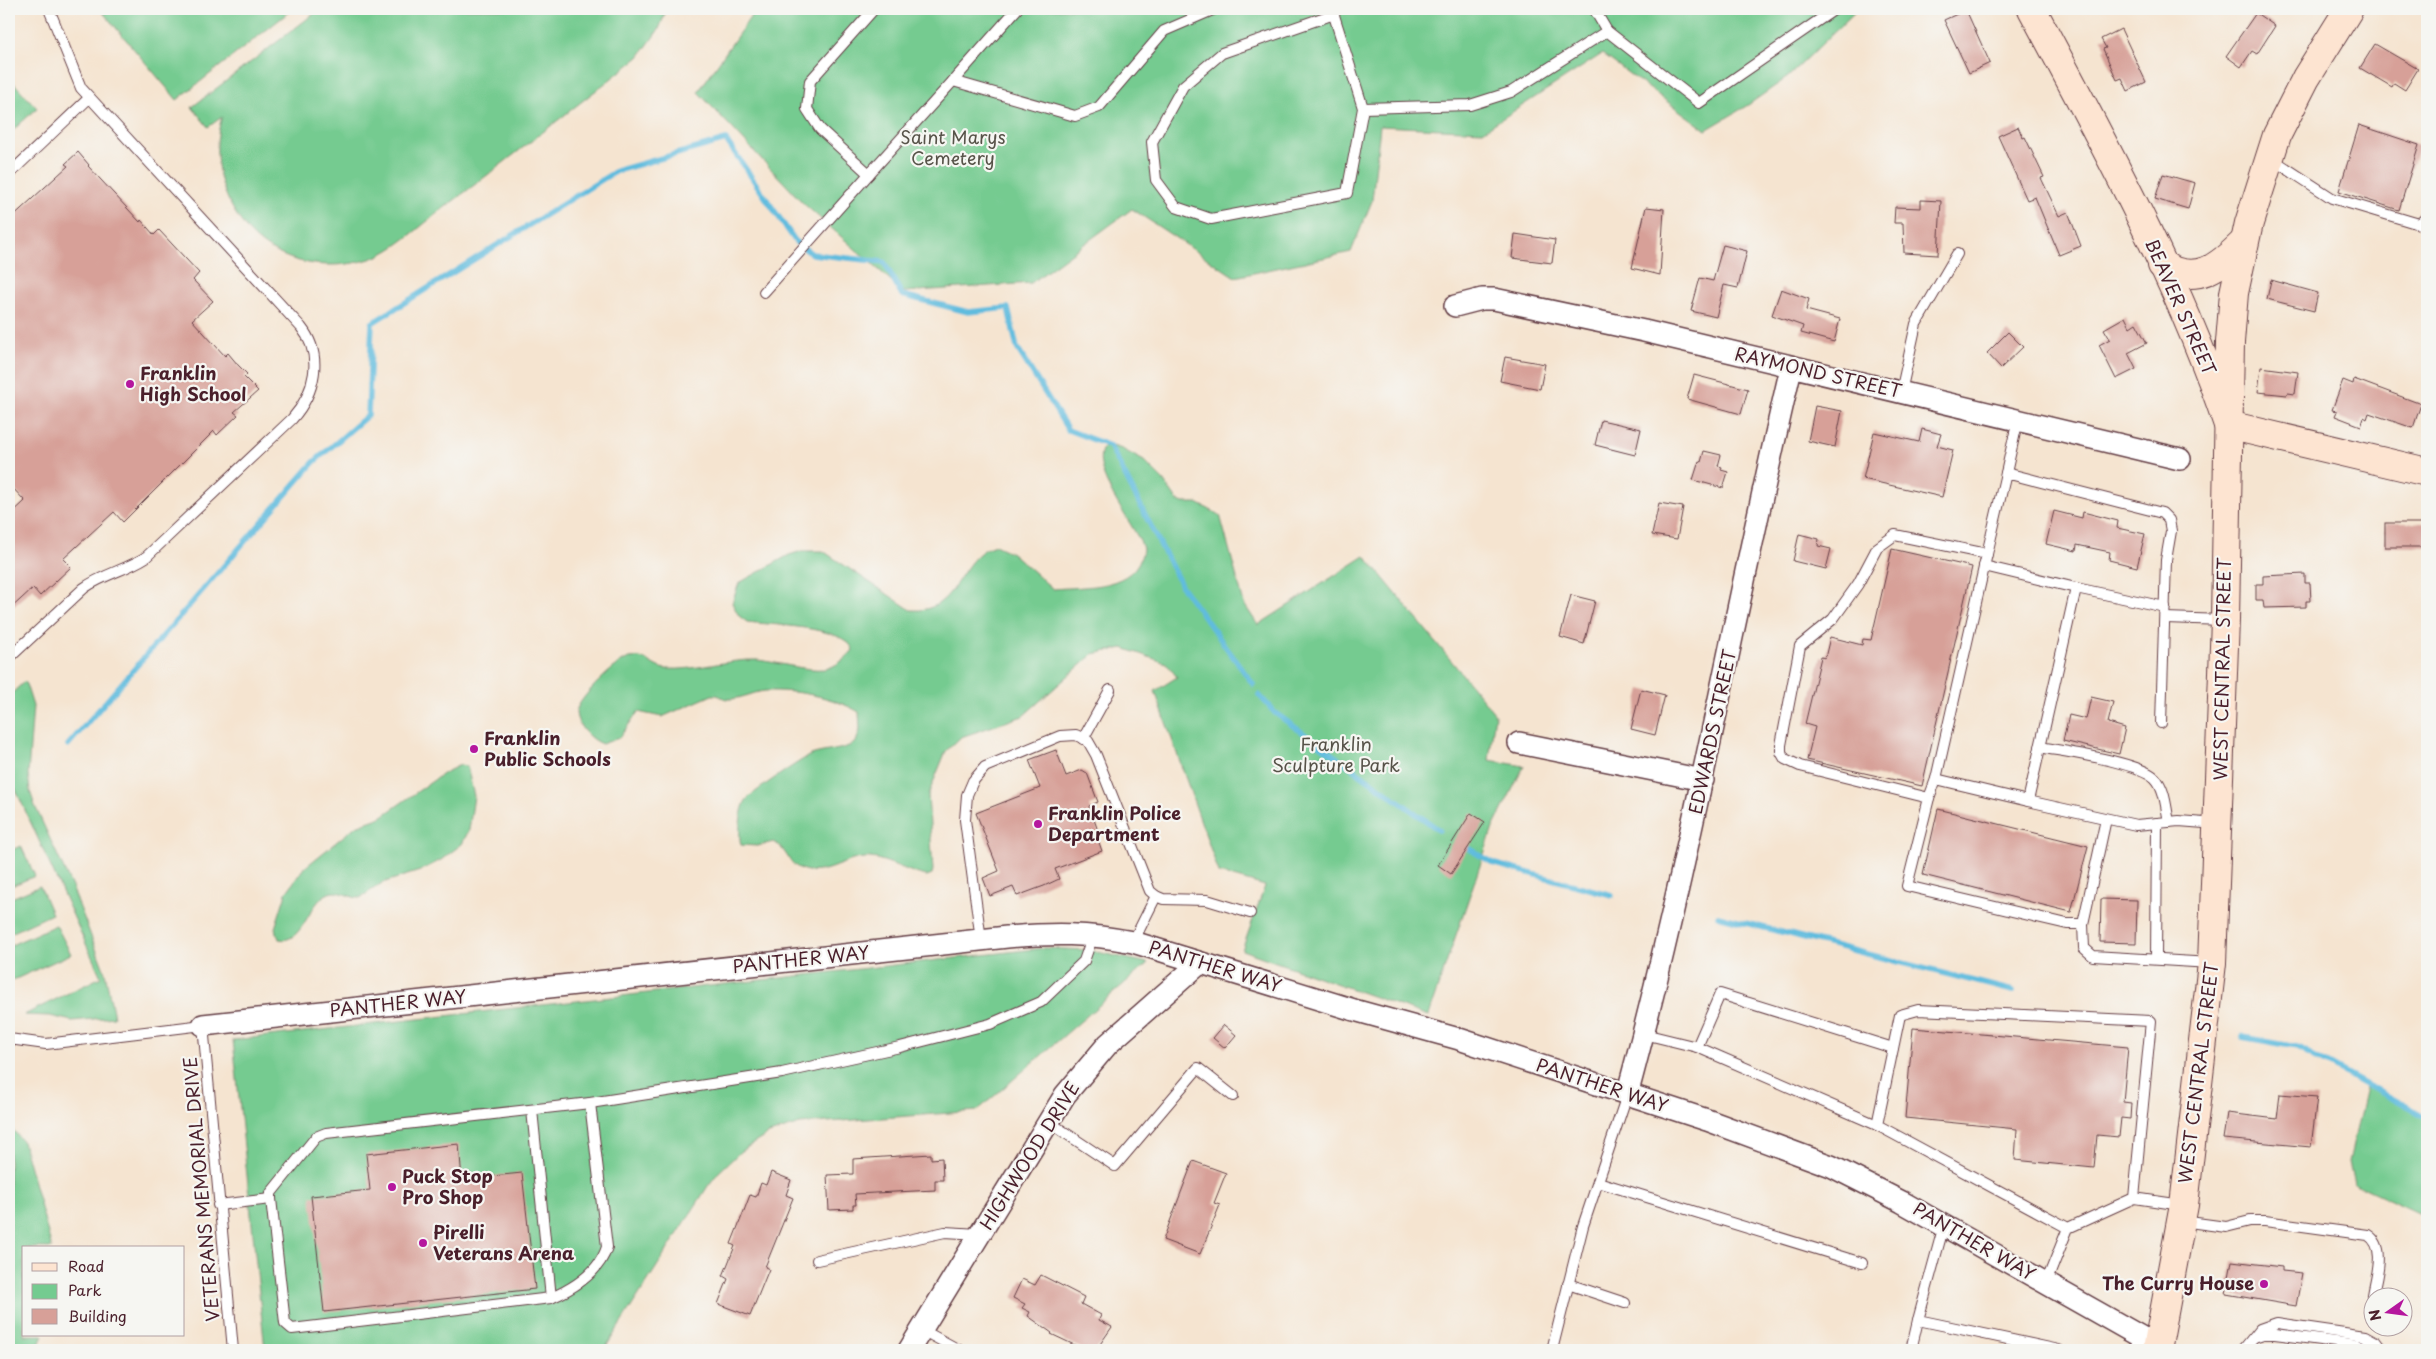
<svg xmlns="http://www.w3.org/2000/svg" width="2436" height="1359" viewBox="0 0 2436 1359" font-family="'Playpen Sans',sans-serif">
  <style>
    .green { fill: #74cb90; stroke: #5f755e }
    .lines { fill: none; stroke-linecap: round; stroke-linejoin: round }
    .stream { stroke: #60bcde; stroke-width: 5.5 }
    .building { fill: #d7a098 }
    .lane-casing { stroke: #643d44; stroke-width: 12 }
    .street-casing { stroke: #643d44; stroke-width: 24 }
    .secondary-casing { stroke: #643d44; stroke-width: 30 }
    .lane { stroke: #fff; stroke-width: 10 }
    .street { stroke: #fff; stroke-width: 21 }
    .secondary { stroke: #fde4d1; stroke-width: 28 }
    .poi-dot { fill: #b5179e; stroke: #f6f6f2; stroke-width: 2 }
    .labels { text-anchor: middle; stroke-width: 4.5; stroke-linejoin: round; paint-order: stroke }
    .park-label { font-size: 18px; fill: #575349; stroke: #f6f6f2 }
    .street-label { font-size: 18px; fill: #4a1f2b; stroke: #f6f6f2 }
    .poi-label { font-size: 18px; font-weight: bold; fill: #4a1f2b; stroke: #f6f6f2; text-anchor: start }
  </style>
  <rect width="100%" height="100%" fill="#f6f6f2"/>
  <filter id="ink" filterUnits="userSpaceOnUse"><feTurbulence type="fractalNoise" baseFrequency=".02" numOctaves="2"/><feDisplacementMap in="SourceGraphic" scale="10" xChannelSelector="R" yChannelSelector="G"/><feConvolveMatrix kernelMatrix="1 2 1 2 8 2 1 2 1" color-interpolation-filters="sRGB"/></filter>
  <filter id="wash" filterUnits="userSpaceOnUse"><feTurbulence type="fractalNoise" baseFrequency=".0096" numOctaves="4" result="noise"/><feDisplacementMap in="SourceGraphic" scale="20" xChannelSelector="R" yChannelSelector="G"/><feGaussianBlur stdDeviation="1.12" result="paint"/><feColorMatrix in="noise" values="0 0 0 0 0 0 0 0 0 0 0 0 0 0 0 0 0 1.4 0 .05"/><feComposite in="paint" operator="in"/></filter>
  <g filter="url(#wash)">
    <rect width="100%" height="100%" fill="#f5e4d0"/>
    <g class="green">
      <path d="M100 9H293L177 100Z"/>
      <path d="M320 9H667L659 29 639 57C574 107 510 159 444 208 421 225 397 250 370 259 326 273 271 263 243 224 220 194 210 154 222 117L208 127 192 107Z"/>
      <path d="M756 9H1858L1788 77 1748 105 1706 130 1602 54 1483 131 1380 126 1372 201 1351 252 1235 277 1132 209 1031 283 904 292 804 204 698 92Z"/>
      <path d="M9 78 37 108 9 134Z"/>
      <path d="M1106 444 1122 449 1144 461 1163 480 1177 500 1183 503H1197L1220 515 1244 604 1258 625 1365 556 1495 714 1489 760 1524 766 1493 828 1428 1016 1242 950 1265 886 1219 873 1155 691 1177 677 1166 663 1123 648 1093 654 1023 716 961 737 946 751 928 795 933 870 932 874 927 876C908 873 882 856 864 858 843 859 823 878 801 869 788 864 786 848 774 842L757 846 741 845C738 836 740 807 747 799 753 792 803 758 811 755 825 750 844 751 856 742L860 730 859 712C832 696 796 690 765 691 753 692 739 700 727 699 721 698 719 694 712 695L662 717 638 712 619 738 602 744C590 740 577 726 576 713 576 700 618 660 630 658 648 655 652 668 666 669 696 671 727 659 757 660 777 662 805 671 825 669 835 667 847 658 853 650 846 626 769 625 747 622L739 616 732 603 739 583 789 555 802 551H823L911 610C959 614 957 556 995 545L1012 553 1053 589C1084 586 1137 591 1143 549 1137 526 1083 466 1106 444Z"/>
      <path d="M25 681 33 706 28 774 30 791 35 806 72 887 105 972 114 1017 72 1021 50 1016 24 1015 101 977 9 775V696Z"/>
      <path d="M460 765 467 766 474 796 469 830 462 844 441 860 420 871 382 883 360 898C349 898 340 889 329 893 308 902 303 945 279 939L275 928 286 893 303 869 356 826 381 817 444 773Z"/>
      <path d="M21 846 35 876 9 887V851Z"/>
      <path d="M40 886 52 914 9 934V899Z"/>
      <path d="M56 925 71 954 9 982V946Z"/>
      <path d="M1044 948 1088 950 1148 963 977 1111 800 1124 769 1134 741 1151 718 1173 708 1186 604 1350H265L233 1040Z"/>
      <path d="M2366 1087 2427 1118V1217L2354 1183 2349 1162Z"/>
      <path d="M9 1125 23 1142 52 1248H24V1335H43L37 1350H9Z"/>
    </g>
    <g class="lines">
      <g class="stream">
        <path d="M1259 695 1275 713 1439 830"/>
        <path d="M68 745 314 462 368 415 372 323 616 171 726 140 796 242 812 254 884 262 902 295 968 312 1008 308 1017 348 1068 430 1110 446 1182 587 1253 684"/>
        <path d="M1469 849 1495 864 1612 895"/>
        <path d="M1718 916 2013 991"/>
        <path d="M2242 1037 2297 1047 2427 1118"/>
      </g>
    </g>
    <g id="blocks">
      <g class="building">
        <path d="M1966 10 1990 63 1969 73 1944 20Z"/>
        <path d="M2256 13 2275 26 2257 54 2252 51 2241 67 2226 56Z"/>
        <path d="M2121 29 2146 82 2128 91 2122 78 2117 80 2103 49 2106 48 2101 39Z"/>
        <path d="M2375 44 2418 69 2405 90 2394 83 2392 87 2360 68Z"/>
        <path d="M2359 125 2419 145 2399 210 2339 191Z"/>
        <path d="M2018 127 2023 138 2025 137 2044 177 2041 178 2059 216 2068 212 2081 246 2059 255 2035 197 2027 200 1998 136Z"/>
        <path d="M78 152 89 165 88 166 140 222 141 220 154 235 159 230 199 273 193 280 213 301 192 320 225 356 228 353 238 365 247 374 244 377 258 391 234 412 238 415 217 435 214 431 123 522 114 512 63 559 71 567 40 596 33 588 9 610V516L25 501 9 484V220L68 166 65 164Z"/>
        <path d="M2163 174 2195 183 2188 209 2155 199Z"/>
        <path d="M1921 200 1941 201 1938 255 1904 253 1903 223H1894L1895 207 1921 208Z"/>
        <path d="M1646 207 1664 209 1660 275 1632 268Z"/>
        <path d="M1515 234 1555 240 1552 263 1512 258Z"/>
        <path d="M1723 245 1747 251 1738 288 1724 285 1716 317 1691 311 1700 278 1713 281Z"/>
        <path d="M2271 280 2318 293 2314 311 2267 299Z"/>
        <path d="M1781 289 1809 299 1806 310 1840 319 1834 342 1801 333 1803 326 1772 315Z"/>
        <path d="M2125 317 2130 327 2136 323 2147 343 2128 353 2136 369 2116 379 2099 345 2110 339 2104 329Z"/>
        <path d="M2008 332 2023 347 2001 368 1987 353Z"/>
        <path d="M1505 357 1545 364 1540 389 1500 381Z"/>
        <path d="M2261 367 2298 372 2295 394 2288 393 2287 395 2258 392Z"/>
        <path d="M1694 375 1748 389 1741 414 1687 399Z"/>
        <path d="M2354 379 2421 404 2413 428 2369 413 2367 419 2364 417 2361 426 2335 416 2337 411 2332 410 2343 380 2353 384Z"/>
        <path d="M1815 406 1842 411 1835 447 1808 441Z"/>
        <path d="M1601 420 1641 429 1635 455 1595 445Z"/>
        <path d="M1922 429 1941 434 1937 446 1953 450 1942 497 1863 479 1874 432 1919 442Z"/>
        <path d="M1704 451 1721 455 1718 466 1722 467 1721 470 1728 472 1723 488 1693 480 1699 461 1701 462Z"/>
        <path d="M1659 503 1683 507 1677 539 1652 535Z"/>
        <path d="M2054 511 2082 518 2083 512 2118 521 2117 528 2145 534 2137 567 2109 560 2110 552 2077 545 2076 551 2046 544Z"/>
        <rect x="2385" y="523" width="42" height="24"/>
        <path d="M1799 534 1819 539 1818 546 1831 549 1826 569 1793 561Z"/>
        <path d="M1892 549 1972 567 1922 786 1807 760 1815 727 1805 724 1821 657 1825 658 1830 637 1862 645 1863 639 1871 640Z"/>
        <path d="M2305 574V583H2310L2311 601H2306V607L2264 608 2263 600H2256V584H2263V576Z"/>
        <path d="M1571 595 1595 601 1584 644 1560 637Z"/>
        <path d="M1641 689 1665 695 1655 735 1631 729Z"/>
        <path d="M2091 697 2113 702 2108 723 2125 728 2119 754 2063 741 2069 715 2086 719Z"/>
        <path d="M1056 750 1066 776 1082 770 1087 773 1098 802 1089 806 1100 836 1097 837 1102 851 1055 869 1059 879 1044 886 1017 896 1013 887 990 896 983 878 999 871 976 813 1040 788 1029 760Z"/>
        <path d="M1938 809 2088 846 2071 912 1923 875Z"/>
        <path d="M1471 813 1485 822 1451 874 1438 865Z"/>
        <path d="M2101 899 2137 900 2136 943 2100 942Z"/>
        <path d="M1224 1025 1236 1035 1225 1048 1213 1038Z"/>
        <path d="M1913 1028 2128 1047 2123 1102 2131 1103 2130 1119 2121 1118 2119 1137 2097 1135 2094 1168 2015 1160 2017 1129 1905 1118Z"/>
        <path d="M2280 1094 2317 1097 2311 1147 2223 1139 2227 1113 2277 1119Z"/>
        <path d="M459 1144 462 1179 522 1173 535 1289 324 1312 311 1196 370 1190 366 1154Z"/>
        <path d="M931 1154V1159L942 1158 943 1180H935V1190L855 1194 856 1205H853V1209L829 1210 827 1175 853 1174V1159Z"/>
        <path d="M1193 1161 1226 1173 1214 1203 1220 1205 1200 1254 1163 1240Z"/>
        <path d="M771 1172 791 1180 786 1195 793 1198 765 1267 769 1269 750 1316 718 1304 728 1279 723 1276 735 1246 731 1244 742 1216 750 1195 756 1197 761 1183 766 1185Z"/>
        <path d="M2232 1261 2282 1267V1271L2302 1273 2296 1306 2226 1294Z"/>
        <path d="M1041 1275 1084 1297 1081 1304 1101 1315 1099 1320 1112 1327 1096 1350H1085L1051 1334 1052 1333 1028 1316 1030 1312 1022 1308 1025 1304 1013 1298 1022 1279 1035 1285Z"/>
      </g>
    </g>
  </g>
  <g filter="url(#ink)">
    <use href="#blocks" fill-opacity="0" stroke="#643d44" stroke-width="1"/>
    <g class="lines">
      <g class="lane-casing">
        <g id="lane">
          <path d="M874 9 810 81 807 109 820 129 869 174 953 81 1075 116 1099 107 1164 31 1215 9"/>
          <path d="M1332 9 1363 108 1347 193 1211 219 1176 207 1156 180 1152 142 1183 86 1222 53 1334 14"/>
          <path d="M1594 9 1607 31"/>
          <path d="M953 81 1017 9"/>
          <path d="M1363 108 1470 105 1511 92 1607 31 1699 103 1835 9"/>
          <path d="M2272 159 2332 198 2419 224 2427 217"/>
          <path d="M9 174 89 98"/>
          <path d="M764 292 869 174"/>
          <path d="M1901 392 1916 324 1957 254"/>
          <path d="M2006 473 2018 419"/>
          <path d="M1984 566 2076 588"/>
          <path d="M2165 607 2076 588 2028 801 2136 825 2179 821 2217 824"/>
          <path d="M2165 618 2224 620"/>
          <path d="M9 658 84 588C104 574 126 570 146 557L292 419C315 393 324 356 301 327L81 88 49 9"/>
          <path d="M1083 739 1110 690"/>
          <path d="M2040 747C2065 752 2139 762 2155 778 2165 788 2166 808 2169 822"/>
          <path d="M1936 779 1987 554"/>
          <path d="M1929 798 1936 779 2028 801"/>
          <path d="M2106 819 2083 924 2084 948 2093 956 2211 963"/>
          <path d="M2083 924H2067L1907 886 1929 798 1800 766 1785 759 1781 752V745L1800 646 1833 619 1858 584 1877 548 1895 535 1987 554 2006 473 2162 513 2169 520 2171 531 2166 560 2161 723"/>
          <path d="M981 940 965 820 967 795 973 781 985 767 1060 736 1076 735 1088 741 1096 755 1150 891 1156 896"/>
          <path d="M1133 942 1156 896 1163 899 1207 900 1250 913"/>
          <path d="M2156 959 2157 823"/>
          <path d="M1644 1034 1697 1047"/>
          <path d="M9 1039 46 1044 203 1025 233 1350"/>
          <path d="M532 1110 551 1298"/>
          <path d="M1049 1122 1115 1166 1198 1068 1233 1096"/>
          <path d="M1877 1125 1697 1047 1720 994 1893 1048"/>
          <path d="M1598 1182 1862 1263"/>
          <path d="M2134 1198 2182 1205"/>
          <path d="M271 1199 285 1323 292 1329 551 1298C574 1288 599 1273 607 1247L590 1103"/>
          <path d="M218 1205 271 1199V1193L316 1137 326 1133 590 1103 782 1073 900 1047 990 1024 1041 1002 1084 961 1093 935"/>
          <path d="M2182 1221 2226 1227 2250 1221H2265L2368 1235C2387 1247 2376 1276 2373 1295"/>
          <path d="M1944 1225 1918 1320 2059 1350"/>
          <path d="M817 1260 945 1232 979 1234"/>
          <path d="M2046 1283 2068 1228 1877 1125 1900 1015 1918 1010 2151 1021 2134 1198 2068 1228"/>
          <path d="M1568 1284 1625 1303"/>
          <path d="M922 1330 959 1350"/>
          <path d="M2254 1337 2263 1334H2275L2358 1345 2367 1350"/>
          <path d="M1552 1350 1583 1226 1627 1095"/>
          <path d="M1911 1350 1918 1320"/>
          <path d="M2243 1350 2260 1329 2277 1323 2365 1336 2376 1342 2382 1350"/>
        </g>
      </g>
      <g class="street-casing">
        <g id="street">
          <path d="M1455 306 1482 299H1494L1644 331 2180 459"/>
          <path d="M1519 743 1703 780"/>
          <path d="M203 1025 1007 937C1055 933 1086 933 1133 942L1354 1010 1459 1039 1707 1120 1831 1166 1902 1202 2157 1346"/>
          <path d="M1627 1095C1692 855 1734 610 1791 368"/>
          <path d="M909 1350 1065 1095 1108 1044 1200 963"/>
        </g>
      </g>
      <g class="secondary-casing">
        <g id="secondary">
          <path d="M2032 9C2104 144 2179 280 2228 425L2427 472"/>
          <path d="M2162 265C2196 286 2219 267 2244 242"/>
          <path d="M2157 1350 2184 1205 2212 963 2225 620 2230 342 2234 293 2249 223 2277 135 2306 78 2349 9"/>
        </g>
      </g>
      <use href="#lane" class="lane"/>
      <use href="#street" class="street"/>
      <use href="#secondary" class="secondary"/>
    </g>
  </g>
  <g class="poi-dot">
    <circle cx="130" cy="384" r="5"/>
    <circle cx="474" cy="749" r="5"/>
    <circle cx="1038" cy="824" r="5"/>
    <circle cx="392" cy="1187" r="5"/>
    <circle cx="423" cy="1243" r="5"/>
    <circle cx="2264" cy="1284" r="5"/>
  </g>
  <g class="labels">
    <g class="park-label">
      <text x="953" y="144">Saint Marys<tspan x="953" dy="21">Cemetery</tspan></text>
      <text x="1336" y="751">Franklin<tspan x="1336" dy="21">Sculpture Park</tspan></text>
    </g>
    <g class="street-label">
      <text transform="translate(2180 307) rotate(66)" y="6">BEAVER STREET</text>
      <text transform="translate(1818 373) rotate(13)" y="6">RAYMOND STREET</text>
      <text transform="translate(2223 669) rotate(-89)" y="6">WEST CENTRAL STREET</text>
      <text transform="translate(1713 732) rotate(-78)" y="6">EDWARDS STREET</text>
      <text transform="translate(801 960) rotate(-6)" y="6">PANTHER WAY</text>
      <text transform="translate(1215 967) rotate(17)" y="6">PANTHER WAY</text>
      <text transform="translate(398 1004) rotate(-6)" y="6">PANTHER WAY</text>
      <text transform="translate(2199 1073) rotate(-83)" y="6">WEST CENTRAL STREET</text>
      <text transform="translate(1602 1086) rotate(18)" y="6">PANTHER WAY</text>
      <text transform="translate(1030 1156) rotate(-58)" y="6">HIGHWOOD DRIVE</text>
      <text transform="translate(202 1189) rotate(-95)" y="6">VETERANS MEMORIAL DRIVE</text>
      <text transform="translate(1974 1242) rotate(30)" y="6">PANTHER WAY</text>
    </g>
    <g class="poi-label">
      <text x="140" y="380">Franklin<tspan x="140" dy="21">High School</tspan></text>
      <text x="484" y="745">Franklin<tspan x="484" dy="21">Public Schools</tspan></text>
      <text x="1048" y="820">Franklin Police<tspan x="1048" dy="21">Department</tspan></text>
      <text x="402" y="1183">Puck Stop<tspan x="402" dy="21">Pro Shop</tspan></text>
      <text x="433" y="1239">Pirelli<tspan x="433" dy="21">Veterans Arena</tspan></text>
      <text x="2254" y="1290" text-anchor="end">The Curry House</text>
    </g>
  </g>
  <rect width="2436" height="1359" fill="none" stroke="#f6f6f2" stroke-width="30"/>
  <rect x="22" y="1246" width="162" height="90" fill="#f6f6f2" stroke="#b1a0a2"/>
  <rect x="32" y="1263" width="25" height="8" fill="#fde4d1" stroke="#b1a0a2"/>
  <text x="68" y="1272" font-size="15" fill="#4a1f2b">Road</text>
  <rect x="32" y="1284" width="25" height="15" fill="#74cb90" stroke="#b1a0a2"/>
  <text x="68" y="1296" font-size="15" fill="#4a1f2b">Park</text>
  <rect x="32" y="1309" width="25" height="15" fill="#d7a098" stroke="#b1a0a2"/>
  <text x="68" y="1322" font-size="15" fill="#4a1f2b">Building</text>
  <g transform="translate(2388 1312) rotate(256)"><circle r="24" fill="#f6f6f2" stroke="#b1a0a2"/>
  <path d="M0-4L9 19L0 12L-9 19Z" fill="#b5179e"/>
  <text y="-8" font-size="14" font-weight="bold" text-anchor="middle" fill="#4a1f2b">N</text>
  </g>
</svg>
